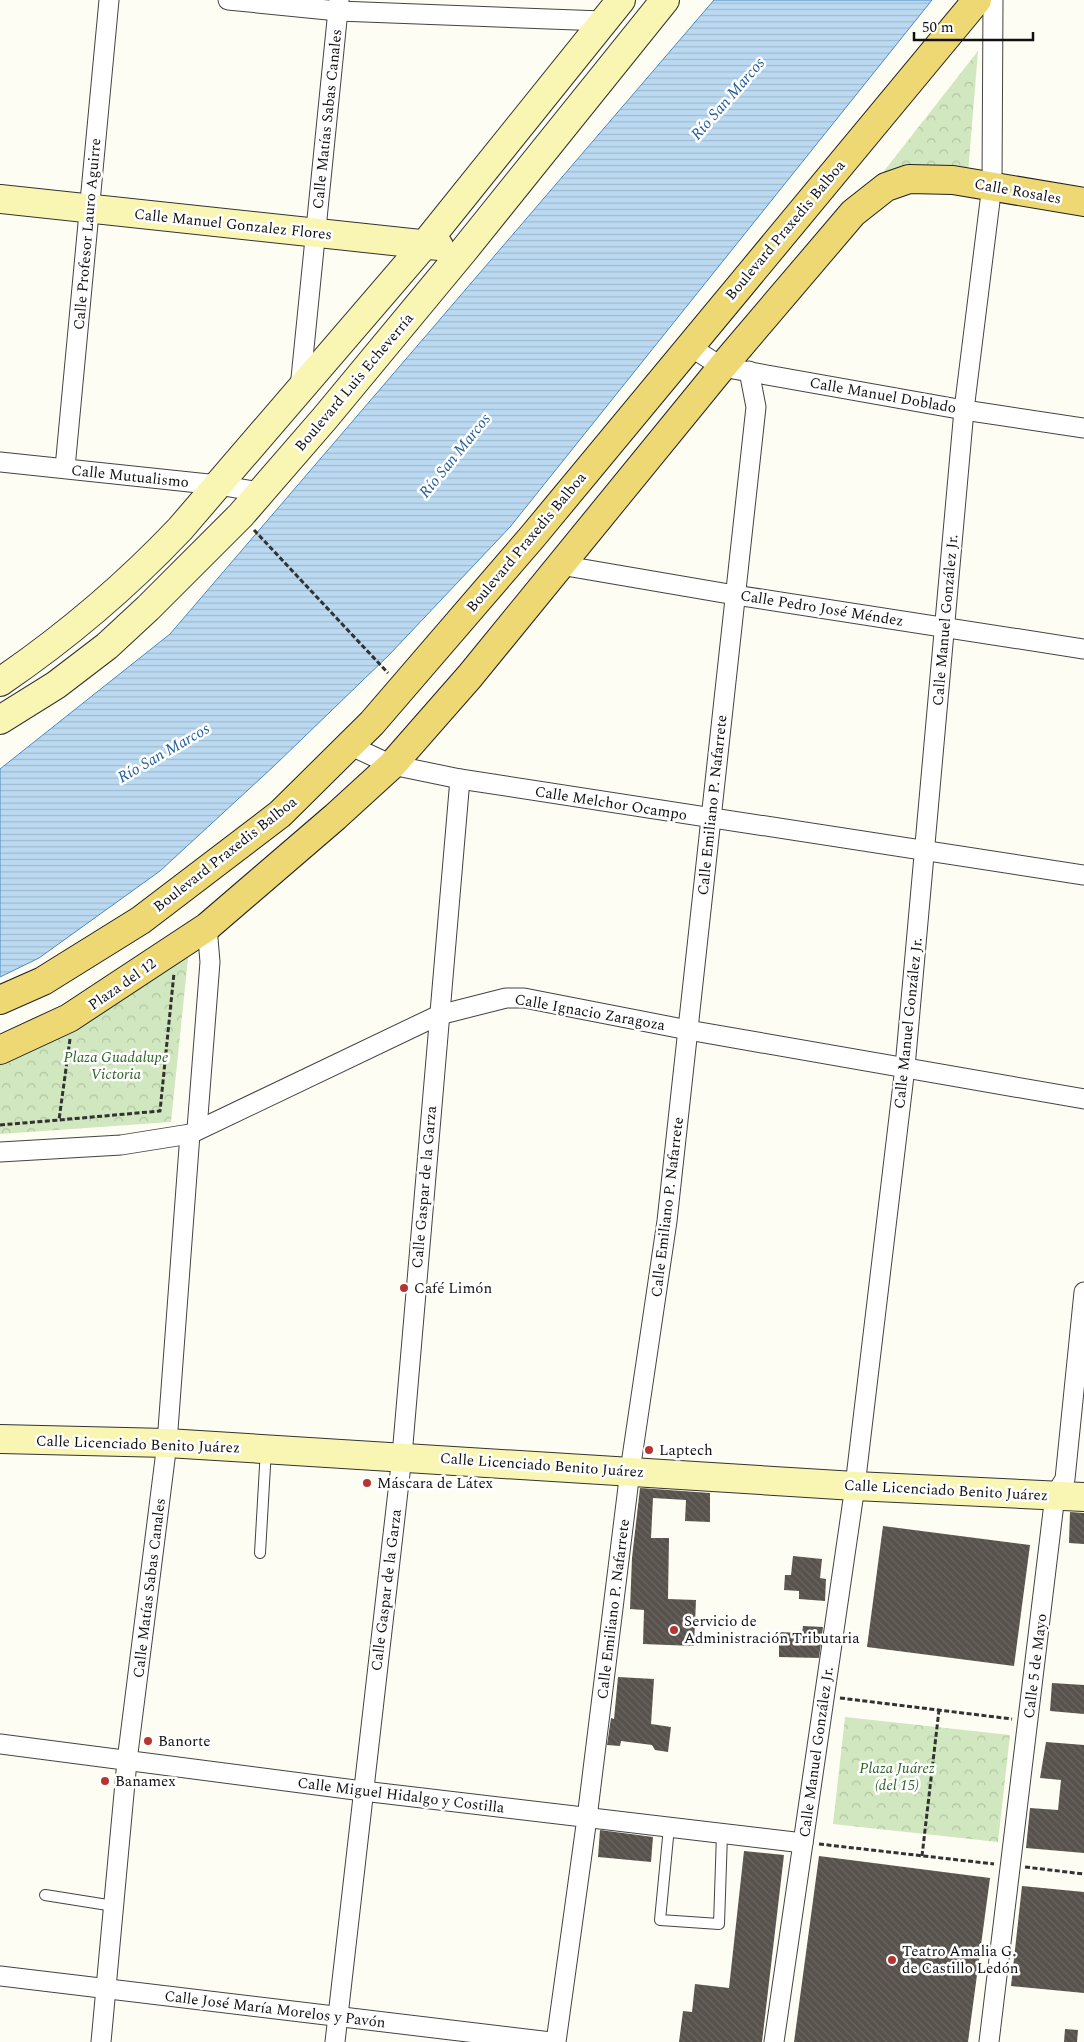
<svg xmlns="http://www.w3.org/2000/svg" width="1084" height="2042" viewBox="0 0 1084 2042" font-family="Spectral,serif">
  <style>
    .park { fill: url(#park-crowns) }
    .water { fill: url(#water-rules); stroke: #488ac3 }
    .building { fill: url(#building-back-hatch) }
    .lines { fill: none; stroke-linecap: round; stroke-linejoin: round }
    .lane-casing { stroke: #434343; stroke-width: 12 }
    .street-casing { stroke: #434343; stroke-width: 21 }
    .secondary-casing { stroke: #323232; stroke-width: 30 }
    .primary-casing { stroke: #212121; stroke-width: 30 }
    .path { stroke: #323232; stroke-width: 3; stroke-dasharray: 5 2.5; stroke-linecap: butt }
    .lane { stroke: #fff; stroke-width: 10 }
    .street { stroke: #fff; stroke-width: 19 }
    .secondary { stroke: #f9f6b4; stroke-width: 28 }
    .primary { stroke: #eed873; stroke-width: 28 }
    .poi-dot { fill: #b63432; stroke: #fff; stroke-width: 2 }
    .labels { text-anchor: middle; stroke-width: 5; stroke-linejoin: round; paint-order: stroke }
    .street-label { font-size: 15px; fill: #101010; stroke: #fff }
    .park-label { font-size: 15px; font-style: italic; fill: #2d6324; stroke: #fff }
    .poi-label { font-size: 15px; fill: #101010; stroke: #fff; text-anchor: start }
    .water-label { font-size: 16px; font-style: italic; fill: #215d99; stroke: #fff }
  </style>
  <defs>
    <pattern id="park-crowns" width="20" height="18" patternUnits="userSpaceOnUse" patternTransform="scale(1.25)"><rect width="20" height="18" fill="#d1e7bf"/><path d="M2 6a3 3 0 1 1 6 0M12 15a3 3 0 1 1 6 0" fill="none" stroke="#b2c5a3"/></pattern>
    <pattern id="water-rules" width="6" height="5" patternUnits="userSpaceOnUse" patternTransform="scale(1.25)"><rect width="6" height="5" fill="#bbdaf2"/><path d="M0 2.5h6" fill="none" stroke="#a0bace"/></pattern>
    <pattern id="building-back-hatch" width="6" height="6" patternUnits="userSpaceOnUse" patternTransform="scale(1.25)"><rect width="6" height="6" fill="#58524d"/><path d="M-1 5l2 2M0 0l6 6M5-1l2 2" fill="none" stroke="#6b6662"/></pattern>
  </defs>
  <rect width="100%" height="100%" fill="#fefdf3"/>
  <g class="park">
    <path d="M978 51 968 173 877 180Z"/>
    <path d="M189 949 171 1122 0 1134V1059Z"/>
    <path d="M845 1717 1010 1735 998 1842 833 1824Z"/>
  </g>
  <path class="water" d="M714 0H932L510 527 389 655 274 766 160 871 39 958 0 977V769L170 634Z"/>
  <g class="building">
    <path d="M640 1488 710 1493V1522L685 1521 686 1500 653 1498 651 1538H669L668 1599 696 1600 694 1646 643 1644 644 1610 630 1609 632 1558Z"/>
    <path d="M1070 1512 1084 1513V1544L1069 1543Z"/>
    <path d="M883 1526 1030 1545 1014 1666 867 1647Z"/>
    <path d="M793 1556 822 1559 820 1578 826 1579 825 1601 799 1599V1591L784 1590 785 1575H791Z"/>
    <path d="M803 1626 823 1627 819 1658 779 1657V1632L802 1633Z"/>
    <path d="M618 1677 654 1679 651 1724 671 1727 668 1752 655 1750 652 1745 621 1741 620 1746 607 1745 611 1718 614 1719Z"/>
    <path d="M1052 1683 1084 1685V1714L1050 1711Z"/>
    <path d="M1046 1742 1084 1745V1853L1026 1848 1030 1808 1058 1810 1061 1780 1040 1778Z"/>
    <path d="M600 1830 653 1837 651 1862 598 1857Z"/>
    <path d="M744 1851 784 1855 762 2042H679L683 2011 692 2012 695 1984 729 1988Z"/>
    <path d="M819 1856 990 1878 968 2042H794Z"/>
    <path d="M1022 1886 1084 1892V1993L1011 1986Z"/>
    <path d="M1065 2029 1078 2030 1077 2042H1064Z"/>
  </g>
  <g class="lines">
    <g class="lane-casing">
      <g id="lane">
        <path d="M260 1553 266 1449"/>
        <path d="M669 1827 660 1920 719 1924 722 1834"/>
        <path d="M45 1895 114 1906"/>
      </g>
    </g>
    <g class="street-casing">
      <g id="street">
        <path d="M228 0 338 11 603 21"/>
        <path d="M689 346 722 367 964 410 1084 428"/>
        <path d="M300 388 339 0"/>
        <path d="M0 462 218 485 260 492"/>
        <path d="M65 468 109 0"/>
        <path d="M560 565 735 595 1084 649"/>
        <path d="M349 745 392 765 460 779 1084 875"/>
        <path d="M197 1129 210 962 207 927"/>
        <path d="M0 1152 121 1145 190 1134 439 1015 506 998H524L688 1030 1084 1099"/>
        <path d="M0 1744 363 1791 803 1843"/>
        <path d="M0 1976 551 2042"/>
        <path d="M101 2042 127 1761 167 1443 190 1134"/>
        <path d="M335 2042 402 1456 460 779"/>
        <path d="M556 2042 587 1818 630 1471 667 1221 756 407 749 371"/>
        <path d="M774 2042 855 1486 905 1067 964 410 992 185 993 0"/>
        <path d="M989 2042 1055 1495 1065 1479 1084 1292"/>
      </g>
    </g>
    <g class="secondary-casing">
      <g id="secondary">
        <path d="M0 199 439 246"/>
        <path d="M0 682C66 637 125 587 180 529L425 244 621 0"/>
        <path d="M0 720 56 685 107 646 148 608 241 515 325 418 465 249 665 0"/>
        <path d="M0 1439 167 1443 855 1486 1084 1497"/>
      </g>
    </g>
    <g class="primary-casing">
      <g id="primary">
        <path d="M0 1000 43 981 141 920 280 814 372 723 533 536 977 0"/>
        <path d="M0 1050 69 1018 207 927 335 817 392 765 470 676 722 367 853 213 886 187 909 179 953 180 1084 202"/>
      </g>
    </g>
    <g class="path">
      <path d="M254 530 388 673"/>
      <path d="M70 1039 59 1120 160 1111 174 973"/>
      <path d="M0 1125 59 1120"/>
      <path d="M840 1698 1012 1719"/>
      <path d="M819 1844 994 1864"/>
      <path d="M922 1856 939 1710"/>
      <path d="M1025 1867 1084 1874"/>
    </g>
    <use href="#lane" class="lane"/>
    <use href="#street" class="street"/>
    <use href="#secondary" class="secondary"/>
    <use href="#primary" class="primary"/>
  </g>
  <g class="poi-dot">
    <circle cx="404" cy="1288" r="5"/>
    <circle cx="649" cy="1450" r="5"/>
    <circle cx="367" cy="1483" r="5"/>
    <circle cx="674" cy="1630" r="5"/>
    <circle cx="148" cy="1741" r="5"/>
    <circle cx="105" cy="1781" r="5"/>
    <circle cx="892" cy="1960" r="5"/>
  </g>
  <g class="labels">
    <g class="street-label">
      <text transform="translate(327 119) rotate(-84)" y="5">Calle Matías Sabas Canales</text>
      <text transform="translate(1018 191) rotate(10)" y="5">Calle Rosales</text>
      <text transform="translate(233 224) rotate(6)" y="5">Calle Manuel Gonzalez Flores</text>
      <text transform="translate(785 230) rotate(-50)" y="5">Boulevard Praxedis Balboa</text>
      <text transform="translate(87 234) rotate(-85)" y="5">Calle Profesor Lauro Aguirre</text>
      <text transform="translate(354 382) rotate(-50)" y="5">Boulevard Luis Echeverría</text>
      <text transform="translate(883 395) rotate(10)" y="5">Calle Manuel Doblado</text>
      <text transform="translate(130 476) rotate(6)" y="5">Calle Mutualismo</text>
      <text transform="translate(526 542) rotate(-50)" y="5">Boulevard Praxedis Balboa</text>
      <text transform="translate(822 608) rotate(9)" y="5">Calle Pedro José Méndez</text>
      <text transform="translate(945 620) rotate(-85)" y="5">Calle Manuel González Jr.</text>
      <text transform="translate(611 803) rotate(9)" y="5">Calle Melchor Ocampo</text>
      <text transform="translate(712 805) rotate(-84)" y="5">Calle Emiliano P. Nafarrete</text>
      <text transform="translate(225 854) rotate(-38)" y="5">Boulevard Praxedis Balboa</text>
      <text transform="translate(122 984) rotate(-35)" y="5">Plaza del 12</text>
      <text transform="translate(590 1012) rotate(10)" y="5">Calle Ignacio Zaragoza</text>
      <text transform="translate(908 1023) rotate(-84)" y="5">Calle Manuel González Jr.</text>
      <text transform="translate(424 1187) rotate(-85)" y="5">Calle Gaspar de la Garza</text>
      <text transform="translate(667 1207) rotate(-83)" y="5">Calle Emiliano P. Nafarrete</text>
      <text transform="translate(138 1444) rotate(2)" y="5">Calle Licenciado Benito Juárez</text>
      <text transform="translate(542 1465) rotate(4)" y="5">Calle Licenciado Benito Juárez</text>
      <text transform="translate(946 1490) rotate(3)" y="5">Calle Licenciado Benito Juárez</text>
      <text transform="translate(149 1588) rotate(-83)" y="5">Calle Matías Sabas Canales</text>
      <text transform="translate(386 1590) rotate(-83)" y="5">Calle Gaspar de la Garza</text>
      <text transform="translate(613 1609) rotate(-83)" y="5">Calle Emiliano P. Nafarrete</text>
      <text transform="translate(1035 1666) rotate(-83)" y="5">Calle 5 de Mayo</text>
      <text transform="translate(816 1752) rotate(-82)" y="5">Calle Manuel González Jr.</text>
      <text transform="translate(401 1795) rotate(7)" y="5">Calle Miguel Hidalgo y Costilla</text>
      <text transform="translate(275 2009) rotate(7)" y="5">Calle José María Morelos y Pavón</text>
    </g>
    <g class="park-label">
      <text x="116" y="1062">Plaza Guadalupe<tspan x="116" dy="17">Victoria</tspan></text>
      <text x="897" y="1773">Plaza Juárez<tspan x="897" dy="17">(del 15)</tspan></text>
    </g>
    <g class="poi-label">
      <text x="414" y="1293">Café Limón</text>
      <text x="659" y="1455">Laptech</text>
      <text x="377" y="1488">Máscara de Látex</text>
      <text x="684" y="1626">Servicio de<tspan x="684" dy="17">Administración Tributaria</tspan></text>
      <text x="158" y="1746">Banorte</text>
      <text x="115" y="1786">Banamex</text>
      <text x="902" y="1956">Teatro Amalia G.<tspan x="902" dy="17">de Castillo Ledón</tspan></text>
    </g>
    <g class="water-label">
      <text transform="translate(727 98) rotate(-49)" y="6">Río San Marcos</text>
      <text transform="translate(454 455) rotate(-51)" y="6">Río San Marcos</text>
      <text transform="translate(163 752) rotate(-30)" y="6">Río San Marcos</text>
    </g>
  </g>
  <path d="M914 32v8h119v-8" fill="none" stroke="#101010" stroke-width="2.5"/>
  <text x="922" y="32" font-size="15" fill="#101010" stroke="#ffffff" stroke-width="4" paint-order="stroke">50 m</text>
</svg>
